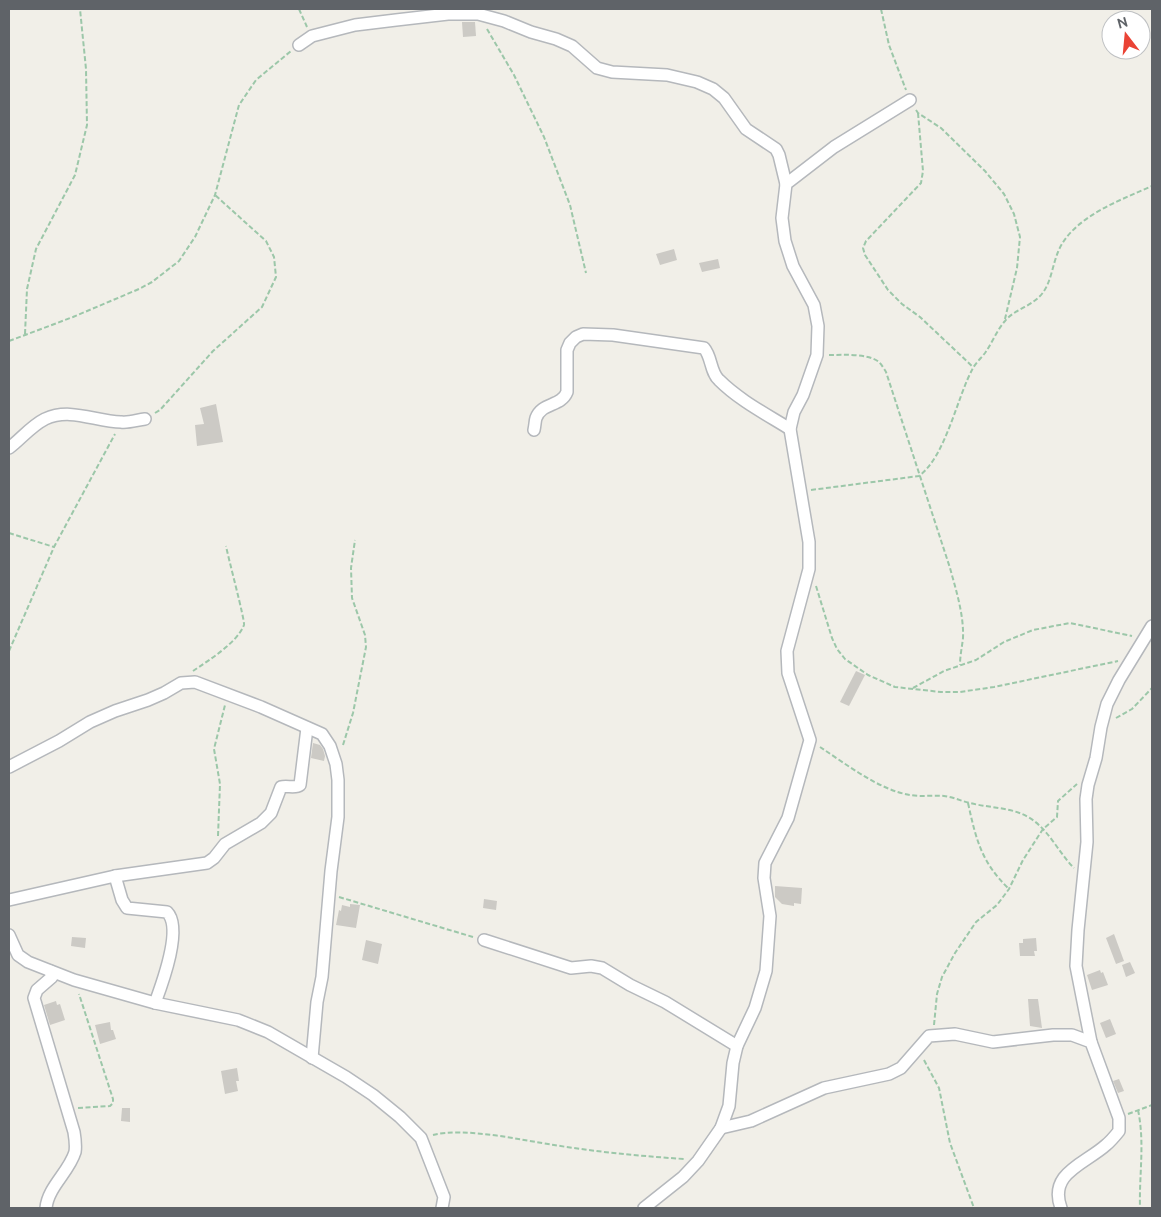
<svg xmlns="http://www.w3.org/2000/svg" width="1161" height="1217" viewBox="0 0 1161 1217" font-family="Ubuntu,sans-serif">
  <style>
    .building { fill: #cccac5 }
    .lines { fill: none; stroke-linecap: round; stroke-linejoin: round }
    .minor-casing { stroke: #b5b8bc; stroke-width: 14 }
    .path { stroke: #9cc7a9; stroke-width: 2; stroke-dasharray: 5 2.5; stroke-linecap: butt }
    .minor { stroke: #fff; stroke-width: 11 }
  </style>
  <rect width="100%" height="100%" fill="#f1efe8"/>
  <g class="building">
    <path d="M462 22H475L476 36 463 37Z"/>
    <path d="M674 249 677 260 660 265 656 254Z"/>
    <path d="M718 259 720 268 702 272 699 263Z"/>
    <path d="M216 404 223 442 197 446 195 425 204 424 200 408Z"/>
    <path d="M856 671 865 675 849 706 840 702Z"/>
    <path d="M313 743 320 745 323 749 325 756 324 761 311 758Z"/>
    <path d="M775 886 802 888 801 904 794 903V906L782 904 775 897Z"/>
    <path d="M484 899 497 901 496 910 483 908Z"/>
    <path d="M350 904 360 905 356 928 336 925 339 910 341 911 342 905 350 907Z"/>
    <path d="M1114 934 1124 961 1116 964 1106 938Z"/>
    <path d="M72 937 86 938 85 948 71 946Z"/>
    <path d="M1036 938 1037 951H1034L1035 956H1020L1019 943H1023V939Z"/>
    <path d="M366 940 382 944 378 964 362 960Z"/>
    <path d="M1130 962 1135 973 1126 977 1122 965Z"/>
    <path d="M1100 970 1101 973 1103 972 1108 985 1092 990 1087 975Z"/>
    <path d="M1028 999H1038L1042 1028 1030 1026Z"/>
    <path d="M56 1001 57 1005 60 1004 65 1020 50 1025 44 1005Z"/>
    <path d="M1110 1019 1116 1034 1106 1038 1100 1023Z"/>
    <path d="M110 1022 111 1030H113L116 1039 100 1044 95 1025Z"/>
    <path d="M237 1068 239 1081H236L238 1091 225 1094 221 1071Z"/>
    <path d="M1119 1079 1124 1091 1118 1093 1113 1081Z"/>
    <path d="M122 1108H130V1122L121 1121Z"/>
  </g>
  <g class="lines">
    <g class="minor-casing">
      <g id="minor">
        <path d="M299 45 312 36 355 25 396 20 448 14H478L504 21 531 32 556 39 572 46 597 68 612 72 667 75 697 82 713 89 724 98 746 129 776 149 779 155 786 184"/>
        <path d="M534 430C535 426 535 421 536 418 542 402 561 407 567 392V350L570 343 576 337 583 334 613 335 704 348C712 357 710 372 719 380 739 400 766 414 790 429"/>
        <path d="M9 448C21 439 31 426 45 419 71 407 96 422 121 422 129 423 137 420 145 419"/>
        <path d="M9 767 59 741 90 722 115 711 148 700 164 693 181 683 195 682 261 707 322 734 330 746 336 764 338 780V817L331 871 322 977 317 1002 312 1058"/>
        <path d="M115 876 122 900 127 908 167 912C183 928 162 984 155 1003"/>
        <path d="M9 900 115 876 207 863 214 858 225 844 261 823 271 813 281 787C287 785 295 789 300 785L307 728"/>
        <path d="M9 935 18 955 28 962 74 980 155 1003 238 1020 268 1032 346 1077 373 1095 400 1117 421 1138 444 1197 442 1208"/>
        <path d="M484 940 571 968 591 966 602 968 630 985 665 1002 737 1046"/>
        <path d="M1091 1042 1076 966 1078 930 1087 842 1086 799 1088 785 1096 758 1101 727 1107 704 1119 680 1152 626"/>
        <path d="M721 1128 751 1121 824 1088 889 1074 901 1068 929 1036 955 1034 993 1042 1053 1035H1072L1091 1042 1119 1118V1131C1115 1136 1111 1141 1106 1145 1085 1164 1048 1173 1061 1208"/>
        <path d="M46 1208C48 1187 69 1172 75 1152 76 1146 75 1138 74 1132L34 998 37 990 52 977 50 971"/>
        <path d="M644 1208 683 1177 698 1161 721 1128 729 1106 733 1063 737 1046 755 1008 766 971 770 916 764 878 765 863 788 818 810 740 788 673 787 651 809 569V542L790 429 794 412 803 395 817 355 818 326 814 305 793 266 785 241 782 218 786 184 834 147 910 100"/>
      </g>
    </g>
    <g class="path">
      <path d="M299 9 307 27"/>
      <path d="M881 9 889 45 906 90"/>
      <path d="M487 29 514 75 544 137 570 205 586 273"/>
      <path d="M916 110 918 113 941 128 985 171 1004 194 1014 214 1020 237 1017 268 1005 319"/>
      <path d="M918 113 923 171 921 183 866 241 863 248 865 255 888 290 902 304 920 317 973 367"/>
      <path d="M25 334 27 289 36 249 75 175 87 125 86 69 80 9"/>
      <path d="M9 341 73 317 139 289 152 282 179 261 195 237 215 195 239 105 256 80 291 51"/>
      <path d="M829 355C842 355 868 353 879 362 882 365 884 369 886 372L950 568C956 590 964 615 963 638 962 647 960 656 960 665"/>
      <path d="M155 413 160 410 213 351 262 307 276 277 274 257 266 241 215 195"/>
      <path d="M811 490 919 476C946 456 957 397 973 368 976 363 981 358 985 353 992 343 997 330 1005 321 1014 310 1029 307 1039 297 1051 286 1052 266 1058 252 1072 217 1121 200 1152 186"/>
      <path d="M9 533 54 547"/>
      <path d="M816 586 832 638 837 649 845 659 868 675 895 687 941 692H960L994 687 1118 661"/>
      <path d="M9 651 54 547 115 434"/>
      <path d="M193 671C209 660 237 643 244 625 245 620 228 557 226 546"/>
      <path d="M913 688 944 671 976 660 1004 642 1033 630 1070 623 1132 636"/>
      <path d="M1116 718 1132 709 1152 688"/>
      <path d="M343 745 353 713 366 647 365 635 352 598 351 568 355 540"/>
      <path d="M820 747C846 764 879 790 910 795 921 797 933 795 944 796 953 797 961 801 970 803 989 808 1011 807 1028 817 1048 828 1058 852 1074 868"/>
      <path d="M968 803C976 839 981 862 1009 889"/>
      <path d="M218 836 220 784 214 749 225 705"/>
      <path d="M339 897 473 937"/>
      <path d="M934 1025 937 994 942 977 955 953 976 922 997 905 1009 889 1023 860 1043 829 1057 817 1058 801 1077 784"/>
      <path d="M924 1060 939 1088 950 1143 974 1208"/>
      <path d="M78 1108 110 1106 113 1103V1099L79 994"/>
      <path d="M1138 1110C1145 1143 1139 1175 1140 1208"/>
      <path d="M1128 1114 1152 1105"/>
      <path d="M433 1135C465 1127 521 1140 554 1145 597 1152 640 1156 684 1159"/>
    </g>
    <use href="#minor" class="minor"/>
  </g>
  <rect width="1161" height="1217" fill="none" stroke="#5f6368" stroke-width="20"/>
  <g transform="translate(1126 35) rotate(344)"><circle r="24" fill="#ffffff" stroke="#bfc1c3"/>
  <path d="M0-4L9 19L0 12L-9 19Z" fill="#ea4335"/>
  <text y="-8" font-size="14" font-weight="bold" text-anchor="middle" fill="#5f6368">N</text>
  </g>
</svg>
